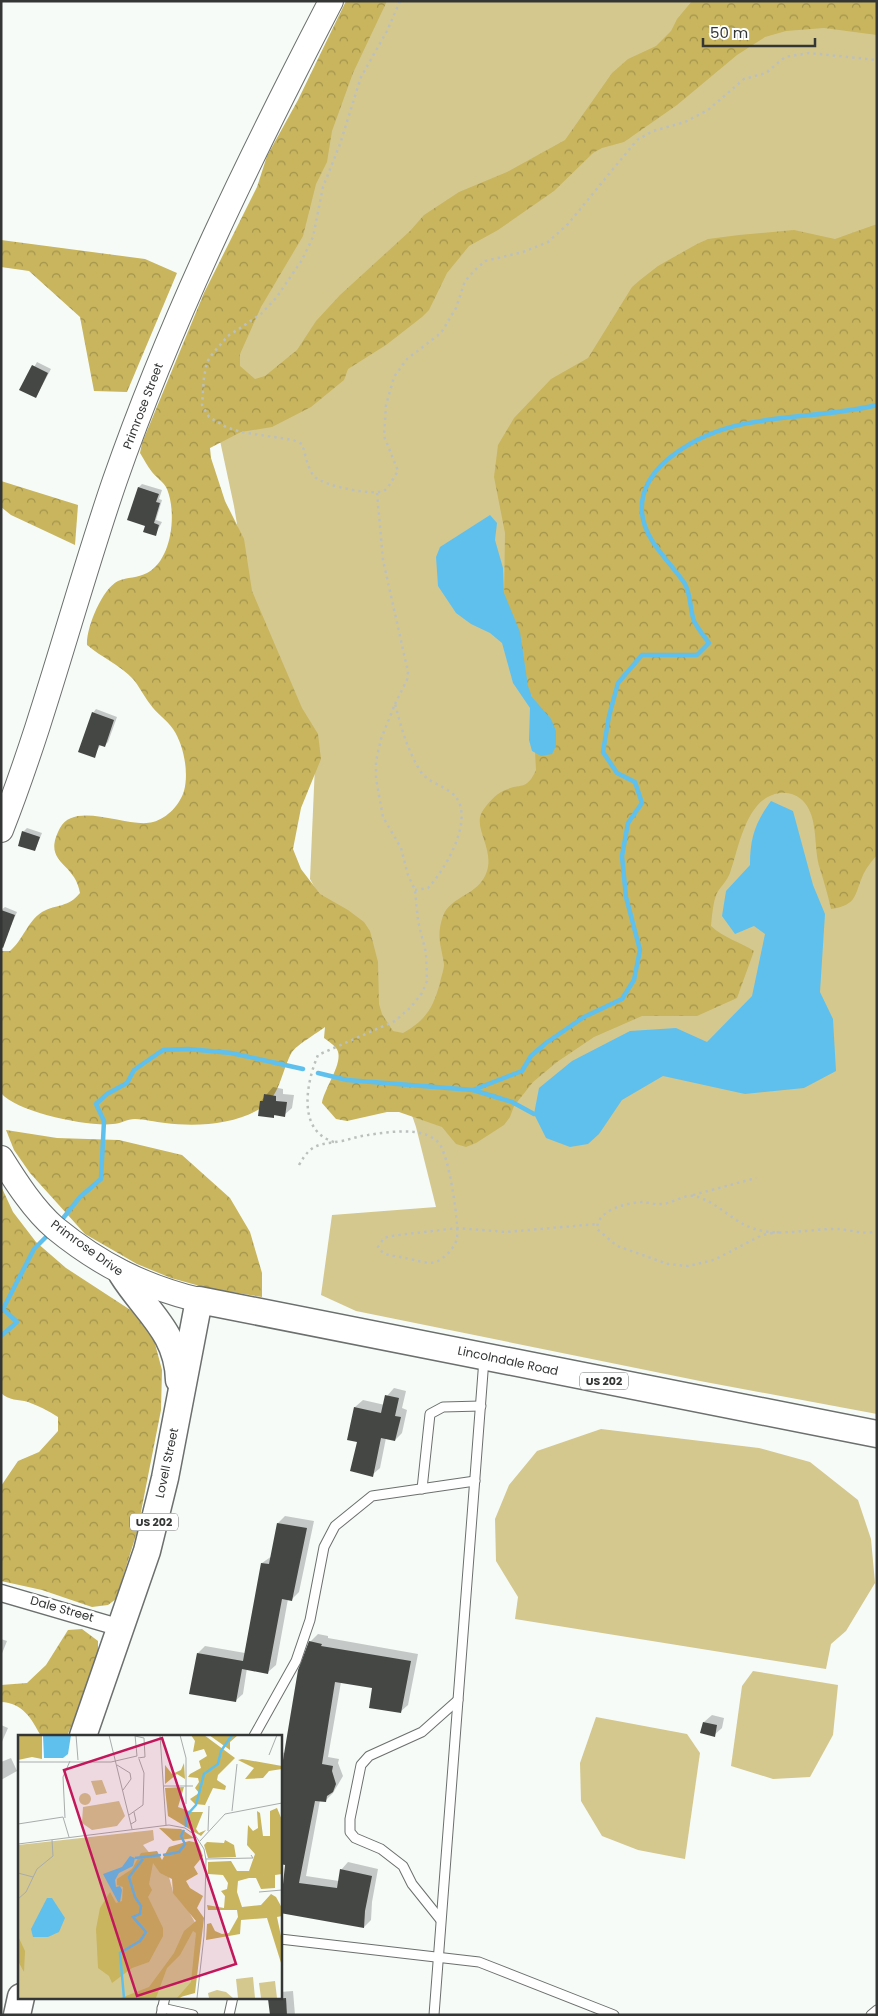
<svg xmlns="http://www.w3.org/2000/svg" width="878" height="2016" viewBox="0 0 878 2016" font-family="Poppins,sans-serif">
  <style>
    .green { fill: #d4c88f }
    .forest { fill: url(#forest-crowns) }
    .water { fill: #5fc0ed }
    .shadow { fill: #0003 }
    .lines { fill: none; stroke-linecap: round; stroke-linejoin: round }
    .stream { stroke: #5fc0ed; stroke-width: 4.5 }
    .building { fill: #454744 }
    .service-casing { stroke: #6b6f6d; stroke-width: 11 }
    .minor-casing { stroke: #6b6f6d; stroke-width: 19 }
    .secondary-casing { stroke: #6b6f6d; stroke-width: 26 }
    .primary-casing { stroke: #6b6f6d; stroke-width: 29 }
    .path { stroke: #bcc0bd; stroke-width: 2.5; stroke-dasharray: 2.5 4; stroke-linecap: butt }
    .service { stroke: #fff; stroke-width: 9 }
    .minor { stroke: #fff; stroke-width: 16 }
    .secondary { stroke: #fff; stroke-width: 24 }
    .primary { stroke: #fff; stroke-width: 26 }
    .labels { text-anchor: middle; stroke-width: 5; stroke-linejoin: round; paint-order: stroke }
    .shield { fill: #fff; stroke: #717272; stroke-width: 1 }
    .shield-label { font-size: 11px; font-weight: bold; fill: #343635 }
    .street-label { font-size: 12px; fill: #343635; stroke: #fff }
    .inset-river { fill: none; stroke: #5fc0ed; stroke-width: 2.5 }
    .inset-road { fill: none; stroke: #a8acaa; stroke-width: 1 }
    .view { fill: #c2185b; fill-opacity: 0.15; stroke: #c2185b; stroke-width: 2.5 }
    .inset-edge { fill: none; stroke: #343635; stroke-width: 2.5 }
  </style>
  <defs>
    <pattern id="forest-crowns" width="20" height="18" patternUnits="userSpaceOnUse" patternTransform="scale(1.25)"><rect width="20" height="18" fill="#c8b55d"/><path d="M2 6a3 3 0 1 1 6 0M12 15a3 3 0 1 1 6 0" fill="none" stroke="#a3944e"/></pattern>
  </defs>
  <rect width="100%" height="100%" fill="#f6fbf8"/>
  <g class="green">
    <path d="M377 1H877V1414L700 1381 356 1311 321 1295 332 1215 436 1207 416 1127 365 979 310 879 316 742 254 627 234 506 213 408Z"/>
    <path d="M601 1429 759 1448 810 1462 858 1500 871 1539 875 1583 846 1631 831 1644 826 1669 515 1619 518 1597 496 1561 495 1519 509 1485 537 1451Z"/>
    <path d="M753 1671 838 1685 833 1735 810 1777 773 1779 731 1766 742 1686Z"/>
    <path d="M596 1717 687 1734 700 1753 685 1859 638 1850 602 1836 581 1801 580 1763Z"/>
  </g>
  <g class="forest">
    <path d="M346 1H387L353 73 332 131 327 162 316 184 303 236 261 307 240 354V366L255 379 265 376 297 350 316 321 340 295 410 231 424 215 459 192 507 172 565 140 612 73 628 59 656 46 671 31 677 19 692 1H877V35L824 28 786 31 765 37 737 55 677 105 624 142 602 148 593 153 554 191 498 230 469 246 447 273 429 310 422 317 386 345 348 369 344 380 311 407 272 427 241 432 210 448 211 458 225 501 244 539 252 591 302 708 318 734 321 759 301 808 293 849 301 869 320 894 348 910 364 922 370 931 378 962 379 1004 382 1014 393 1031 403 1033C426 1020 433 1008 440 983 441 977 444 970 444 964 441 945 436 936 443 916 451 895 479 896 487 871 494 848 473 828 482 812 486 805 496 794 503 791 521 782 526 792 536 770L532 696 524 688 504 600 505 533 494 477 498 445 514 418 551 379 588 358 632 287 640 280 658 266 697 244 708 239 739 235 794 230 835 239 877 224V855C872 861 866 868 863 875 854 895 858 905 831 909 828 895 824 882 820 869 813 848 819 819 804 802 798 795 788 792 780 793 746 797 739 848 730 873 727 881 721 886 717 893 713 902 712 916 711 926 724 938 740 942 754 951L737 998 697 1016H642L594 1037 557 1062 533 1082 514 1106 510 1117 504 1125 476 1143 466 1147 456 1144 442 1127 399 1112H387L347 1121 336 1119 322 1103C324 1088 346 1060 336 1048 333 1044 328 1041 324 1038L325 1027C317 1033 297 1045 292 1052 282 1069 281 1093 264 1106 238 1125 196 1127 165 1123 155 1122 144 1119 135 1119 127 1119 120 1124 113 1124 88 1127 16 1112 1 1093V951H10C23 940 27 922 42 912 56 904 68 908 80 893 75 861 41 864 60 828 75 800 129 829 153 822 168 818 180 804 184 791 189 773 184 745 173 729 167 720 156 713 150 704 144 696 139 686 133 679 120 665 101 657 87 645 86 628 102 589 118 581 127 577 138 578 147 573 172 560 177 513 167 489 164 482 157 478 152 472 147 466 144 459 140 453L142 443 204 293 257 187 267 156 298 100Z"/>
    <path d="M1 240 145 259 177 273 127 392 94 391 80 317 29 271 1 267Z"/>
    <path d="M1 481 78 505 75 545 11 515 1 507Z"/>
    <path d="M6 1130 57 1138 119 1140 182 1155 230 1198 250 1232 262 1273V1297L207 1288 171 1278 137 1264 85 1234 30 1173 14 1150Z"/>
    <path d="M1 1186 13 1212 36 1242 66 1268 132 1311 147 1324 154 1340 162 1370 161 1410 137 1532 116 1599 108 1605 92 1607 42 1590 1 1581V1486L18 1461 39 1452 58 1431V1417C49 1411 39 1406 28 1402 18 1399 9 1401 1 1393Z"/>
    <path d="M82 1629 98 1641V1664L67 1736H41C31 1718 23 1703 1 1702V1685L27 1683 46 1665 68 1630Z"/>
  </g>
  <g class="water">
    <path d="M490 515 497 523 495 540 503 568 504 593 520 632 528 686 532 697 551 719 556 731V746L552 754 541 756 532 751 529 740 530 708 513 683 502 643 490 633 471 624 456 613 438 586 436 557 440 547Z"/>
    <path d="M771 801 793 811 813 885 825 914 820 992 833 1019 836 1071 804 1088 745 1094 663 1076 622 1100 599 1134 588 1144 570 1147 546 1138 534 1114 539 1088 572 1061 630 1031 676 1028 707 1042 752 996 765 934 754 926 735 934 722 916 726 891 750 865C750 838 755 823 771 801Z"/>
  </g>
  <g class="shadow">
    <path d="M37 362 51 369 36 397 21 390Z"/>
    <path d="M142 484 162 490 159 499 162 500 156 520 162 522 155 535 146 525 129 520 139 487Z"/>
    <path d="M96 709 117 717 108 742 104 746 101 744 94 756 93 713Z"/>
    <path d="M27 828 42 833 35 850 23 832Z"/>
    <path d="M5 907 17 912 6 937 1 910Z"/>
    <path d="M273 1087 283 1089V1094L294 1095 292 1108 284 1115 276 1114 273 1117 261 1101Z"/>
    <path d="M394 1388 406 1391 402 1408 407 1410 402 1433 395 1440 386 1438 380 1468 372 1475 358 1441 348 1439 355 1407 363 1400 385 1405 387 1396Z"/>
    <path d="M285 1516 314 1521 299 1592 292 1599H288L276 1665 268 1672 247 1668 243 1694 235 1701 198 1653 205 1646 245 1653 262 1563 272 1556 278 1523Z"/>
    <path d="M318 1634 328 1636V1638L418 1654 408 1705 400 1712 373 1687 341 1682 328 1757 339 1759 338 1763 343 1776 333 1793 325 1801 320 1800 306 1876 339 1881 341 1870 348 1862 378 1869 372 1902 371 1920 364 1927 281 1912 287 1864 280 1862V1752L286 1753 310 1642Z"/>
    <path d="M1 1639 7 1641 1 1656Z"/>
    <path d="M712 1715 724 1718 722 1728 714 1735 704 1722Z"/>
    <path d="M1 1725 8 1728 1 1744Z"/>
    <path d="M11 1758 17 1771 1 1780V1762Z"/>
    <path d="M293 1991 295 2015H271L270 1999 280 1997V1992Z"/>
  </g>
  <g class="lines">
    <g class="stream">
      <path d="M318 1073 347 1080 473 1090 512 1102 534 1114"/>
      <path d="M473 1090 522 1071 531 1056 546 1043 584 1017 622 999 634 980 640 950 626 897 622 856 628 823 642 803 635 782 617 773 603 752 609 716 618 683 642 655H697L709 643C704 636 698 629 694 621 690 610 691 595 685 584 670 561 645 542 642 513 640 491 651 474 667 460 729 408 803 423 877 405"/>
      <path d="M60 1222 80 1197 101 1179 104 1121 96 1104 107 1094 127 1083 134 1070 163 1050 188 1049 231 1053 303 1069"/>
      <path d="M1 1336 17 1322 3 1309 34 1249 50 1233"/>
    </g>
  </g>
  <g class="building">
    <path d="M32 365 48 373 36 398 19 390Z"/>
    <path d="M138 487 159 494 156 502 160 503 154 523 159 525 156 536 143 532 145 526 127 520Z"/>
    <path d="M92 712 114 720 105 747 99 745 95 758 78 752Z"/>
    <path d="M22 831 40 837 35 851 18 846Z"/>
    <path d="M1 910 15 915 3 948 1 947Z"/>
    <path d="M264 1094 276 1096V1101L287 1102 285 1117 274 1115V1118L258 1116 260 1101H263Z"/>
    <path d="M385 1395 399 1398 395 1416 401 1417 395 1441 381 1438 373 1477 350 1471 357 1442 347 1440 354 1407 381 1413Z"/>
    <path d="M277 1523 307 1528 292 1601 282 1599 268 1674 242 1669 236 1702 189 1694 197 1653 243 1661 261 1563 269 1564Z"/>
    <path d="M309 1641 322 1644 321 1646 411 1661 401 1713 369 1708 372 1688 335 1682 322 1764 333 1766 332 1771 336 1784 333 1792 327 1796 326 1802 315 1801 299 1883 337 1888 340 1869 372 1876 365 1911 364 1928 280 1913 285 1865 280 1864V1760H283L298 1670Z"/>
    <path d="M703 1722 717 1725 715 1737 700 1733Z"/>
    <path d="M286 1998 287 2015H270L268 1999Z"/>
  </g>
  <g class="lines">
    <g class="service-casing">
      <g id="service">
        <path d="M422 1489 430 1414 443 1407 481 1406"/>
        <path d="M254 1736 296 1661 310 1620 324 1547 335 1526 372 1496 475 1481"/>
        <path d="M440 1919 412 1884 403 1866 381 1849 355 1838 350 1832V1819L361 1765 369 1756 422 1732 458 1700"/>
        <path d="M280 1939 479 1962 614 2015"/>
        <path d="M162 2008 193 2015"/>
        <path d="M161 2015 165 1997"/>
        <path d="M229 2015 233 1997"/>
        <path d="M434 2015 484 1359"/>
        <path d="M871 2015 877 2010"/>
      </g>
    </g>
    <g class="minor-casing">
      <path id="minor" d="M1 1593 121 1628"/>
    </g>
    <g class="secondary-casing">
      <g id="secondary">
        <path d="M1 830C46 715 75 596 115 480 173 314 250 157 331 1"/>
        <path d="M1 1158C16 1182 34 1210 55 1228 99 1264 144 1287 199 1300"/>
      </g>
    </g>
    <g class="primary-casing">
      <g id="primary">
        <path d="M122 1274C145 1311 178 1332 179 1380"/>
        <path d="M83 1736 147 1551 165 1478 199 1300 877 1434"/>
        <path d="M17 2015 21 1997"/>
      </g>
    </g>
    <g class="path">
      <path d="M400 1 387 31 361 77 340 144 323 187 313 237 302 260 276 298 261 314 228 336 213 353 207 362 204 377 202 405 209 417 226 427 241 432 293 440 302 444C306 455 307 469 315 477 324 486 376 497 385 490 390 486 394 477 398 471L384 436 386 405 394 377 407 359 441 333 456 308 465 281 475 270 485 261 523 252 548 242 568 224 637 140 653 131 685 122 708 110 744 79 766 73 785 57 809 53 877 60"/>
      <path d="M377 493 383 560 408 672 407 680 395 704"/>
      <path d="M334 1142C297 1131 306 1083 318 1055L395 1021 411 1007 422 993 427 981 426 953 418 921 415 890 408 875 401 848 383 817 376 779V761L381 739 395 704C401 727 408 752 421 772 428 783 446 786 455 796 475 819 445 870 428 888L415 890"/>
      <path d="M299 1165C312 1142 319 1145 342 1141 351 1139 359 1136 368 1135 389 1132 422 1126 438 1142 449 1153 459 1223 457 1238 455 1247 446 1257 438 1261 429 1266 414 1259 405 1258 394 1255 384 1257 378 1247L384 1238 391 1236 457 1228 506 1232 597 1224"/>
      <path d="M693 1195 756 1178"/>
      <path d="M779 1232 762 1235 714 1260 688 1266 668 1264 617 1246 597 1229C597 1210 626 1203 642 1202 648 1202 655 1205 661 1204 672 1204 684 1194 694 1196 714 1200 729 1218 747 1226 775 1239 810 1228 839 1229 850 1230 866 1235 877 1231"/>
    </g>
    <use href="#service" class="service"/>
    <use href="#minor" class="minor"/>
    <use href="#secondary" class="secondary"/>
    <use href="#primary" class="primary"/>
  </g>
  <g class="labels">
    <g class="shield">
      <rect x="580" y="1372.5" width="48" height="17" rx="4"/>
      <rect x="130" y="1513.5" width="48" height="17" rx="4"/>
    </g>
    <g class="shield-label">
      <text x="604" y="1385">US 202</text>
      <text x="154" y="1526">US 202</text>
    </g>
    <g class="street-label">
      <text transform="translate(143 406) rotate(-69)" y="4">Primrose Street</text>
      <text transform="translate(87 1248) rotate(36)" y="4">Primrose Drive</text>
      <text transform="translate(508 1361) rotate(12)" y="4">Lincolndale Road</text>
      <text transform="translate(167 1463) rotate(-78)" y="4">Lovell Street</text>
      <text transform="translate(62 1609) rotate(16)" y="4">Dale Street</text>
    </g>
  </g>
  <g transform="translate(18 1735)">
    <rect width="264" height="264" fill="#f6fbf8"/>
    <path d="M84 45 89 58 78 60 73 46ZM61 64a6 6 0 1 1 12 0a6 6 0 1 1-12 0ZM101 66 107 81 99 91 74 95 64 88 65 72ZM135 95 136 105 125 110 151 142 155 157 166 168 179 191 182 205 172 255 162 263H0V110ZM235 242 237 263H220L218 244ZM257 246 259 263H243L241 248ZM199 255 208 257 215 263H191L190 258Z" fill="#d4c88f"/>
    <path d="M0 0H24V24L14 22 0 25ZM173 0H186L217 23 200 40 199 45 208 51 207 55 195 53 187 70 177 69 172 64 181 58 177 53 181 47 180 43 170 42 172 39 183 33 181 26 189 21 186 14 175 17 177 6ZM191 0H220L212 7V15ZM224 24 264 31V34L251 36 245 43 227 44 236 33 220 25ZM166 28 167 44 159 39 147 49V30L154 39 163 35ZM166 52 160 72 174 77H185L178 94 181 98 188 95 183 101 150 81 147 53ZM259 73 264 85V139L257 140V153L243 154 238 143H231L220 146 219 157 224 172 243 170 253 159 258 162 264 173V181L259 182 264 206V231L249 183 223 185 222 199 188 205 189 189 193 188 197 196 204 199 211 198 220 182 219 175H190L189 170 206 173 207 161 203 156 209 154 210 148 205 140 190 139V127L213 126 219 136H231L237 119 229 110 230 90 235 96 240 93 239 76 242 78 245 101H252V76ZM141 93 163 94 176 103 155 106ZM207 105 216 110 218 122 190 123 186 110 189 107 206 108ZM171 106 180 108 185 121 176 132 180 139 168 146 172 153 185 161 179 173 186 183 177 258 159 263 173 247 178 198 175 196 162 220 149 233 138 263H103L131 252 156 218 166 196 178 186 155 158 154 144 142 138 135 128 131 149 134 155 130 162 145 193V201L131 227 114 233 94 248 91 241 80 233 78 194 82 173 92 157 98 168 104 166 105 152 99 150V144L114 134 123 118 139 116 144 125 151 112ZM0 201 7 216 6 237 0 226Z" fill="#c8b55d"/>
    <path d="M25 0H53L50 19 45 23H26ZM112 121 117 123 115 131 101 138 97 145 98 152 102 151 104 155 102 167H100L85 139 104 132ZM29 163H34L47 183 41 197 30 202H15L13 194Z" fill="#5fc0ed"/>
    <path class="inset-river" d="M168 92V81L178 70 186 39 200 29 203 16 214 0M145 120 161 117 167 109 163 101 166 95M117 123 143 120M106 263 102 218 122 206 128 197 115 182 122 179 123 171 117 162 111 142 125 124"/>
    <path class="inset-road" d="M58 0 60 25M91 0 114 94M142 0 148 90M162 0 168 23V69M117 1 126 3 127 22 120 23M251 20 259 0M0 27H93L119 21 117 0M99 30 112 38 113 44 105 55M146 51H175M214 76 219 29M111 80 125 70 126 38 121 24M47 83 45 42 52 26M0 89 45 82 51 102M113 89 118 86 116 77M190 96 191 71M182 106 207 79 264 68M0 109 151 90 167 93 177 100 186 114 188 125 186 201 179 263M188 124 235 123 233 120M0 138 15 142M241 157 264 155M0 164 8 157 19 134 35 121 34 105"/>
    <path class="view" d="M144 3 218 229 119 261 46 35Z"/>
    <rect width="264" height="264" class="inset-edge"/>
  </g>
  <rect width="878" height="2016" fill="none" stroke="#343635" stroke-width="5"/>
  <path d="M703 38v8h112v-8" fill="none" stroke="#343635" stroke-width="2.5"/>
  <text x="710" y="38" font-size="15" fill="#343635" stroke="#ffffff" stroke-width="4" paint-order="stroke">50 m</text>
</svg>
